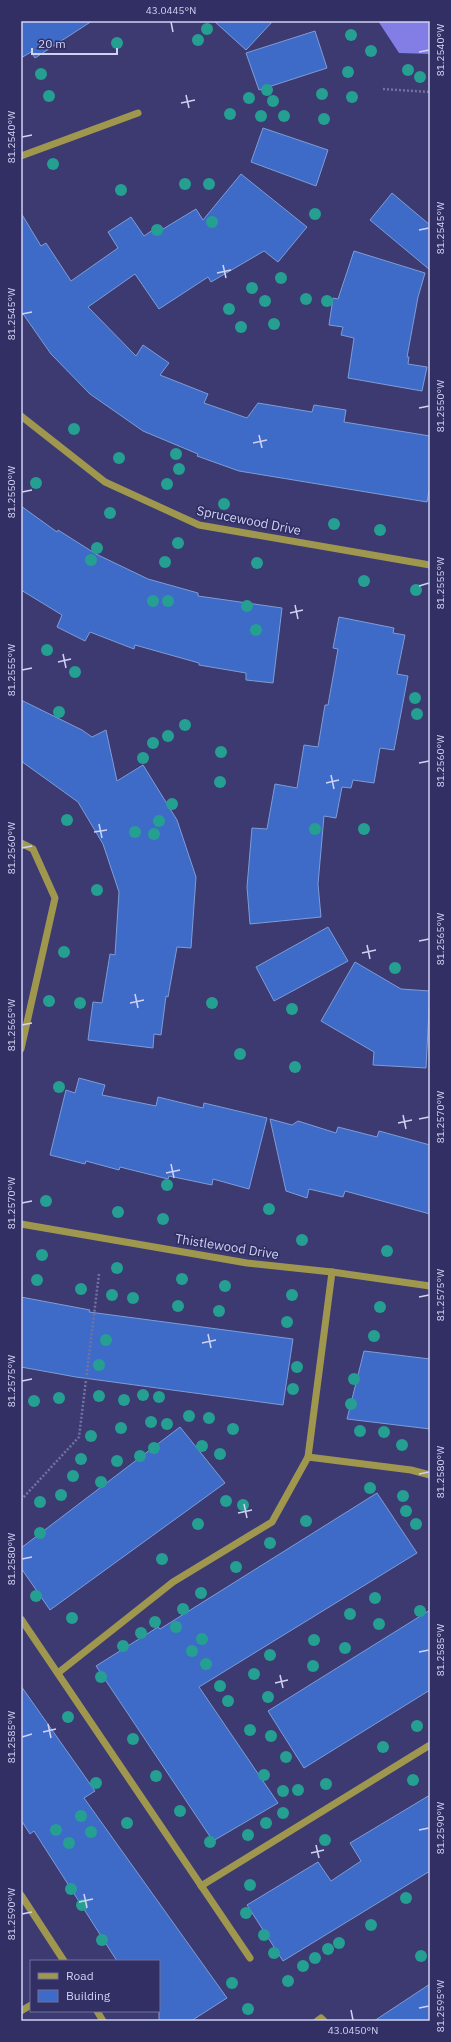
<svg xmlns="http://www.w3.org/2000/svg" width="451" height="2042" viewBox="0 0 451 2042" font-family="'IBM Plex Sans',sans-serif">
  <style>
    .water { fill: #827ee6 }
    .building { fill: #3e6bc7; stroke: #7e9cd5 }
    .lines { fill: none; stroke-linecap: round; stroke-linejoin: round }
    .path { stroke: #7372a1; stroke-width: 2.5; stroke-dasharray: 2 2; stroke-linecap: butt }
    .minor { stroke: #9f974e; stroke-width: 7 }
    .tree { fill: #259f91 }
    .ticks { fill: none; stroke: #d0d2f3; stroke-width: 1.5 }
    .labels { text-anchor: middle; stroke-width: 3.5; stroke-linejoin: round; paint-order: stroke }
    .street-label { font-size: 13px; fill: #d0d2f3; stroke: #322f65 }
    .neatline { fill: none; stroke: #d0d2f3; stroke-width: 1.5 }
    .ticks-label { font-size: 10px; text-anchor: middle; fill: #d0d2f3 }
  </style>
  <rect width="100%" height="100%" fill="#3c3a71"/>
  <path class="water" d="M378 21H430V54L399 53Z"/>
  <g class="building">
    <path d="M21 21H92L35 58 31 52 21 58Z"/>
    <path d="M214 21H273L246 50Z"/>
    <path d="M315 31 327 68 259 90 246 53Z"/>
    <path d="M263 128 328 150 316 186 251 162Z"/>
    <path d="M241 174 307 227 278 262 264 251 211 282 208 277 159 309 135 274 88 307 136 356 143 345 169 363 160 375 208 394 204 403 247 418 258 403 312 412 314 405 346 410 344 422 430 436V485L427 502 239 471 197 456 198 454 143 431 90 394 51 354 21 311V213L41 246 46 243 71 281 118 248 108 232 131 217 144 236 160 225 163 229 196 209 203 220Z"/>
    <path d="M392 193 430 225V270L370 220Z"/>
    <path d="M354 251 425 273 418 297 407 357H409L408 364 427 367 422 391 348 378 354 338 341 335 343 327 329 325 333 298 338 299Z"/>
    <path d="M21 506 57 532 58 530 96 554 148 579 198 593V596L282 608 273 683 246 680V673L199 665V663L135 645 134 649 90 632 85 641 57 627 62 615 21 590Z"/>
    <path d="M339 617 394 628 393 633 405 635 397 674 408 676 394 750 380 748 374 783 353 780 351 788 342 787 336 818 324 816 318 884 321 917 250 924 247 887 252 828 267 829 275 784 297 788 304 745 318 747 325 705H328L338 649 333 648Z"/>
    <path d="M21 700 82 730 92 737 106 730 117 781 143 765 177 820 196 877 191 948 177 947 168 997 166 996 161 1035 154 1034 153 1048 88 1040 93 1002 102 1003 110 954 115 955 119 892 103 844 78 802 21 761Z"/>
    <path d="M328 927 348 961 274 1001 256 967Z"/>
    <path d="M355 962 401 989 430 991 426 1068 373 1065 374 1052 321 1021Z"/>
    <path d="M79 1078 105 1085 102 1095 156 1106 158 1097 203 1108 204 1103 267 1118 249 1189 213 1179 212 1185 169 1176 168 1179 120 1167 119 1170 86 1161 85 1164 50 1155 66 1090 75 1093Z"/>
    <path d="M270 1119 292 1125 298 1121 336 1133 338 1127 377 1137 379 1131 430 1145V1214L345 1191 343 1197 309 1189 307 1198 286 1191Z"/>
    <path d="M21 1297 90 1310 89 1312 293 1339 283 1405 76 1377 21 1367Z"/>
    <path d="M364 1351 430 1359V1429L347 1419Z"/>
    <path d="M180 1427 225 1483 50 1610 21 1568V1548Z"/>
    <path d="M377 1493 417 1553 199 1687 278 1803 213 1841 96 1666 158 1627 160 1629Z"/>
    <path d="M430 1610V1690L304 1768 268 1711Z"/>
    <path d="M21 1686 95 1791 84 1798 227 1998 191 2021H159V1961H117L34 1831 30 1834 21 1820Z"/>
    <path d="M430 1795V1871L283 1961 247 1905 318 1862 331 1881 361 1861 350 1843Z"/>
    <path d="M430 1984V2021H374Z"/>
  </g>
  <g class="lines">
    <g class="path">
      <path d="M383 89 430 92"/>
      <path d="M21 1500 79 1437 99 1274"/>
    </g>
    <g class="minor">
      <path d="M21 156 138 113"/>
      <path d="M21 416 105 482 199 525 430 565"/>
      <path d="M21 843 33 849 55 898 21 1049"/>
      <path d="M21 1224 247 1263 332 1272 430 1286"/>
      <path d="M332 1272 308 1457 411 1470 430 1475"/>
      <path d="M21 1619 250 1958"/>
      <path d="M58 1673 173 1582 272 1522 308 1457"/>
      <path d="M201 1886 430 1745"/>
      <path d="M21 1895 64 1961"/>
      <path d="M21 2011 31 2005"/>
      <path d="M97 2011 103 2021"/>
      <path d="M317 2021 321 2018 324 2021"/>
    </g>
  </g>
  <g class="tree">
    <circle cx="207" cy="29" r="6"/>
    <circle cx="351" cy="35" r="6"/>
    <circle cx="198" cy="40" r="6"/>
    <circle cx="117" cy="43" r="6"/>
    <circle cx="371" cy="51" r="6"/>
    <circle cx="408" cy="70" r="6"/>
    <circle cx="348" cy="72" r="6"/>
    <circle cx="41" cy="74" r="6"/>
    <circle cx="420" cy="77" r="6"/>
    <circle cx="267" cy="90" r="6"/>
    <circle cx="322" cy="94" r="6"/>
    <circle cx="49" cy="96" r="6"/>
    <circle cx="352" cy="97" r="6"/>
    <circle cx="249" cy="98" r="6"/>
    <circle cx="273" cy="101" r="6"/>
    <circle cx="230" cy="114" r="6"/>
    <circle cx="261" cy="116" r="6"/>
    <circle cx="284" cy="116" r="6"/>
    <circle cx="324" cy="119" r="6"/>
    <circle cx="53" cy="164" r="6"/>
    <circle cx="185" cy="184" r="6"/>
    <circle cx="209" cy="184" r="6"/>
    <circle cx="121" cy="190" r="6"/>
    <circle cx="315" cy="214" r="6"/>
    <circle cx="212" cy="222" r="6"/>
    <circle cx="157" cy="230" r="6"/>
    <circle cx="281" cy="278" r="6"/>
    <circle cx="252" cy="288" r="6"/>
    <circle cx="306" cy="299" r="6"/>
    <circle cx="265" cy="301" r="6"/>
    <circle cx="327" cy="301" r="6"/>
    <circle cx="229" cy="309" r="6"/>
    <circle cx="274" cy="324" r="6"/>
    <circle cx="241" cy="327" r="6"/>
    <circle cx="74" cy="429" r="6"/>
    <circle cx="176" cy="454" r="6"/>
    <circle cx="119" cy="458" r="6"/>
    <circle cx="179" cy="469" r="6"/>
    <circle cx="36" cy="483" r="6"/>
    <circle cx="167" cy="484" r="6"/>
    <circle cx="224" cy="504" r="6"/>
    <circle cx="110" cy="513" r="6"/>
    <circle cx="334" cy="524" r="6"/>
    <circle cx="380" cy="530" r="6"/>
    <circle cx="178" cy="543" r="6"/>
    <circle cx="97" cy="548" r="6"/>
    <circle cx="91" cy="560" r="6"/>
    <circle cx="165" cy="562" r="6"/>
    <circle cx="257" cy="563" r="6"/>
    <circle cx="364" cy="581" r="6"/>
    <circle cx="416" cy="590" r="6"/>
    <circle cx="153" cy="601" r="6"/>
    <circle cx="168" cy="601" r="6"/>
    <circle cx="247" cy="606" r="6"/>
    <circle cx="256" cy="630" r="6"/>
    <circle cx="47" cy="650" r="6"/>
    <circle cx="75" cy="672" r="6"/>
    <circle cx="415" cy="698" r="6"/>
    <circle cx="59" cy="712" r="6"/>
    <circle cx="417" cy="714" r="6"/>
    <circle cx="185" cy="725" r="6"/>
    <circle cx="168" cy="736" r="6"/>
    <circle cx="153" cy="743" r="6"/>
    <circle cx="221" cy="752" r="6"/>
    <circle cx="143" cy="758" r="6"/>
    <circle cx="220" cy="782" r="6"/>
    <circle cx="172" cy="804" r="6"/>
    <circle cx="67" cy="820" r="6"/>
    <circle cx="159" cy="821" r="6"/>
    <circle cx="315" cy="829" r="6"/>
    <circle cx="364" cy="829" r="6"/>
    <circle cx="135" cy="832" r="6"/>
    <circle cx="154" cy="834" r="6"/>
    <circle cx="97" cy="890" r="6"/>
    <circle cx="64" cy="952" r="6"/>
    <circle cx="395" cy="968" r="6"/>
    <circle cx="49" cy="1001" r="6"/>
    <circle cx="80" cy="1003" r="6"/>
    <circle cx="212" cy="1003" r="6"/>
    <circle cx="292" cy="1009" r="6"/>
    <circle cx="240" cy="1054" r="6"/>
    <circle cx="295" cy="1067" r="6"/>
    <circle cx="59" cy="1087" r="6"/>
    <circle cx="167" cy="1185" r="6"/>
    <circle cx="46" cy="1201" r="6"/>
    <circle cx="269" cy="1209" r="6"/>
    <circle cx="118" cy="1212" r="6"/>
    <circle cx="163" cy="1219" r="6"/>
    <circle cx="302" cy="1240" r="6"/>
    <circle cx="387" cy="1251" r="6"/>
    <circle cx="42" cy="1255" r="6"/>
    <circle cx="117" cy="1268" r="6"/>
    <circle cx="182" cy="1279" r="6"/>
    <circle cx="37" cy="1280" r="6"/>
    <circle cx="225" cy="1286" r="6"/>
    <circle cx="81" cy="1289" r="6"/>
    <circle cx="112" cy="1295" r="6"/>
    <circle cx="292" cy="1295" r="6"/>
    <circle cx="133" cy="1298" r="6"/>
    <circle cx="178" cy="1306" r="6"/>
    <circle cx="380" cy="1307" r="6"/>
    <circle cx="219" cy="1311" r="6"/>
    <circle cx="287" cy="1322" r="6"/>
    <circle cx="374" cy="1336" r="6"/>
    <circle cx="106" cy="1340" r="6"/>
    <circle cx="99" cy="1365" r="6"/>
    <circle cx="297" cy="1367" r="6"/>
    <circle cx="354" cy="1379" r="6"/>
    <circle cx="293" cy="1389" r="6"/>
    <circle cx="143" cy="1395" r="6"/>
    <circle cx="99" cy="1396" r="6"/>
    <circle cx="159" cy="1397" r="6"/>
    <circle cx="59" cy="1398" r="6"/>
    <circle cx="124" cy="1400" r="6"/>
    <circle cx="34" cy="1401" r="6"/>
    <circle cx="351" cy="1404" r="6"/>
    <circle cx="189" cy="1416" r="6"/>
    <circle cx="209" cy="1418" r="6"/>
    <circle cx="151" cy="1422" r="6"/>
    <circle cx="167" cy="1424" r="6"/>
    <circle cx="121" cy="1428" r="6"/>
    <circle cx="233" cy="1429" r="6"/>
    <circle cx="360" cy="1431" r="6"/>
    <circle cx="384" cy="1432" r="6"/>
    <circle cx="91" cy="1436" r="6"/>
    <circle cx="402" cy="1445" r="6"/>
    <circle cx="202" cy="1446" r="6"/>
    <circle cx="154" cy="1448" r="6"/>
    <circle cx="220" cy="1454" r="6"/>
    <circle cx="140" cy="1456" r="6"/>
    <circle cx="81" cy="1459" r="6"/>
    <circle cx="117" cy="1461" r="6"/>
    <circle cx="73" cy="1476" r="6"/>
    <circle cx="101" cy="1482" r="6"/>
    <circle cx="370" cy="1488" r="6"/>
    <circle cx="61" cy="1495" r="6"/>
    <circle cx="403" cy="1496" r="6"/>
    <circle cx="226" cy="1501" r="6"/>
    <circle cx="40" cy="1502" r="6"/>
    <circle cx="243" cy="1505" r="6"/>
    <circle cx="406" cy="1511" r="6"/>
    <circle cx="306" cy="1521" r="6"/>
    <circle cx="198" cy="1524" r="6"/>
    <circle cx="416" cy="1524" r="6"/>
    <circle cx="40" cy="1533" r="6"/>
    <circle cx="270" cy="1543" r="6"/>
    <circle cx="162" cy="1559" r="6"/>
    <circle cx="236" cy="1567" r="6"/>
    <circle cx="201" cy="1593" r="6"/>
    <circle cx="36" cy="1596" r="6"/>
    <circle cx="375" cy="1598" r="6"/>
    <circle cx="183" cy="1609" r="6"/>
    <circle cx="420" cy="1611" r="6"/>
    <circle cx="350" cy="1614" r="6"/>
    <circle cx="72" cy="1618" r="6"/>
    <circle cx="155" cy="1622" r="6"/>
    <circle cx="379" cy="1624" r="6"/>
    <circle cx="176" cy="1627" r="6"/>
    <circle cx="141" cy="1633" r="6"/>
    <circle cx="202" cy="1639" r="6"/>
    <circle cx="314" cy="1640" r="6"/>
    <circle cx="123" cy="1646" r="6"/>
    <circle cx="345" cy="1648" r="6"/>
    <circle cx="192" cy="1651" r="6"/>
    <circle cx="270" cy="1655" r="6"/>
    <circle cx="206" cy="1664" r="6"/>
    <circle cx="313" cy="1666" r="6"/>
    <circle cx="254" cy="1674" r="6"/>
    <circle cx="101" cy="1677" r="6"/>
    <circle cx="220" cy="1686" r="6"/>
    <circle cx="268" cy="1697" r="6"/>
    <circle cx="228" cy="1701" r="6"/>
    <circle cx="68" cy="1717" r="6"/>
    <circle cx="417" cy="1726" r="6"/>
    <circle cx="250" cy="1730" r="6"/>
    <circle cx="271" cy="1736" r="6"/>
    <circle cx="133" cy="1739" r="6"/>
    <circle cx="383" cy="1747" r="6"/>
    <circle cx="286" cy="1757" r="6"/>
    <circle cx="264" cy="1775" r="6"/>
    <circle cx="156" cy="1776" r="6"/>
    <circle cx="413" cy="1780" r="6"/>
    <circle cx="96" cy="1783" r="6"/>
    <circle cx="326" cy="1784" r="6"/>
    <circle cx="298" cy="1790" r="6"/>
    <circle cx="283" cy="1791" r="6"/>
    <circle cx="180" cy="1811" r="6"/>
    <circle cx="283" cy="1813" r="6"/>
    <circle cx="81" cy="1816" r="6"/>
    <circle cx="127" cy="1823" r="6"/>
    <circle cx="266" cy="1823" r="6"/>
    <circle cx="56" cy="1830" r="6"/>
    <circle cx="91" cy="1832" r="6"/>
    <circle cx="248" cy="1835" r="6"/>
    <circle cx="325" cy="1840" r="6"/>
    <circle cx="210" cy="1842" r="6"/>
    <circle cx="69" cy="1843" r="6"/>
    <circle cx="250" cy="1885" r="6"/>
    <circle cx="71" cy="1889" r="6"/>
    <circle cx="406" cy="1898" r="6"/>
    <circle cx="82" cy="1905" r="6"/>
    <circle cx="246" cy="1913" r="6"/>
    <circle cx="371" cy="1925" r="6"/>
    <circle cx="264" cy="1935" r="6"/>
    <circle cx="102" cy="1940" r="6"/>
    <circle cx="339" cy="1943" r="6"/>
    <circle cx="328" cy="1949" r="6"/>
    <circle cx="274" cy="1953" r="6"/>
    <circle cx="421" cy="1956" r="6"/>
    <circle cx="315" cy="1958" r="6"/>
    <circle cx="303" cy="1966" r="6"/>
    <circle cx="288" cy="1981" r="6"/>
    <circle cx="232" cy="1983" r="6"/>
    <circle cx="248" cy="2009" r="6"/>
  </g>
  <path class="ticks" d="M171 22 173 32M419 52 429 50M186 95 189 108M181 103 195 100M22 137 32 135M419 230 429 228M223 265 226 278M217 273 231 270M22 314 32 312M419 408 429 406M259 435 262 448M253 443 267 440M22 492 32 490M419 586 429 583M295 605 298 619M290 613 303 610M63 654 66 668M58 662 71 659M22 670 32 668M419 763 429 761M331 775 334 789M326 783 339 780M99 824 102 838M94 832 107 830M22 848 32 846M419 941 429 939M367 945 370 959M362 953 376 950M135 994 138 1008M130 1003 144 1000M22 1025 32 1023M403 1115 406 1129M419 1119 429 1117M398 1123 412 1120M171 1164 174 1178M166 1173 180 1170M22 1203 32 1201M419 1297 429 1295M208 1334 211 1348M202 1343 216 1340M22 1381 32 1379M419 1474 429 1472M244 1504 247 1518M238 1513 252 1510M22 1559 32 1557M419 1652 429 1650M280 1675 283 1688M275 1683 288 1680M48 1724 51 1738M43 1732 56 1729M22 1737 32 1734M419 1830 429 1828M316 1845 319 1858M311 1853 324 1850M84 1894 87 1908M79 1902 93 1899M22 1914 32 1912M419 2008 429 2006M351 2010 353 2020"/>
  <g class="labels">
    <g class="street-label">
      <text transform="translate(249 520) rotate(11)" y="5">Sprucewood Drive</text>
      <text transform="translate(227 1246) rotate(9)" y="5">Thistlewood Drive</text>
    </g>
  </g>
  <rect width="451" height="2042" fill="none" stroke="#322f65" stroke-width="44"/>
  <rect x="30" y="1960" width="130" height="52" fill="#322f65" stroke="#71709e"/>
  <rect x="38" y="1973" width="20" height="6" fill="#9f974e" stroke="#71709e"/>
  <text x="66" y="1980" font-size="12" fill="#d0d2f3">Road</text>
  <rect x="38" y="1990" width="20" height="12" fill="#3e6bc7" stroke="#71709e"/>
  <text x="66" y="2000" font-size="12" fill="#d0d2f3">Building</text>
  <path d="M32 48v6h85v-6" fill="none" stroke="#d0d2f3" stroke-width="2"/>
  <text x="38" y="48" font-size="12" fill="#d0d2f3" stroke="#322f65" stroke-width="3" paint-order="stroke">20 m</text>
  <rect x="22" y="22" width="407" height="1998" class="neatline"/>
  <g class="ticks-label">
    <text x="171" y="14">43.0445°N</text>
    <text transform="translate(440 50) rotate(-90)" y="4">81.2540°W</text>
    <text transform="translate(11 137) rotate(-90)" y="4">81.2540°W</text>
    <text transform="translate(440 228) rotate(-90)" y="4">81.2545°W</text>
    <text transform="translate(11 314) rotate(-90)" y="4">81.2545°W</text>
    <text transform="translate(440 406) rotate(-90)" y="4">81.2550°W</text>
    <text transform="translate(11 492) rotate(-90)" y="4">81.2550°W</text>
    <text transform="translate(440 583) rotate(-90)" y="4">81.2555°W</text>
    <text transform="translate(11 670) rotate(-90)" y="4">81.2555°W</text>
    <text transform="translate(440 761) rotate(-90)" y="4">81.2560°W</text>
    <text transform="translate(11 848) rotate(-90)" y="4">81.2560°W</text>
    <text transform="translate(440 939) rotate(-90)" y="4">81.2565°W</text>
    <text transform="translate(11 1025) rotate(-90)" y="4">81.2565°W</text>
    <text transform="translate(440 1117) rotate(-90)" y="4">81.2570°W</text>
    <text transform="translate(11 1203) rotate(-90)" y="4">81.2570°W</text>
    <text transform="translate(440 1295) rotate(-90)" y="4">81.2575°W</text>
    <text transform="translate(11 1381) rotate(-90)" y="4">81.2575°W</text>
    <text transform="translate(440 1472) rotate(-90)" y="4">81.2580°W</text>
    <text transform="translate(11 1559) rotate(-90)" y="4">81.2580°W</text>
    <text transform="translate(440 1650) rotate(-90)" y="4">81.2585°W</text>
    <text transform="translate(11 1737) rotate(-90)" y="4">81.2585°W</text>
    <text transform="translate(440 1828) rotate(-90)" y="4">81.2590°W</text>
    <text transform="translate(11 1914) rotate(-90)" y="4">81.2590°W</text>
    <text transform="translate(440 2006) rotate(-90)" y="4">81.2595°W</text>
    <text x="353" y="2034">43.0450°N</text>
  </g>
</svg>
